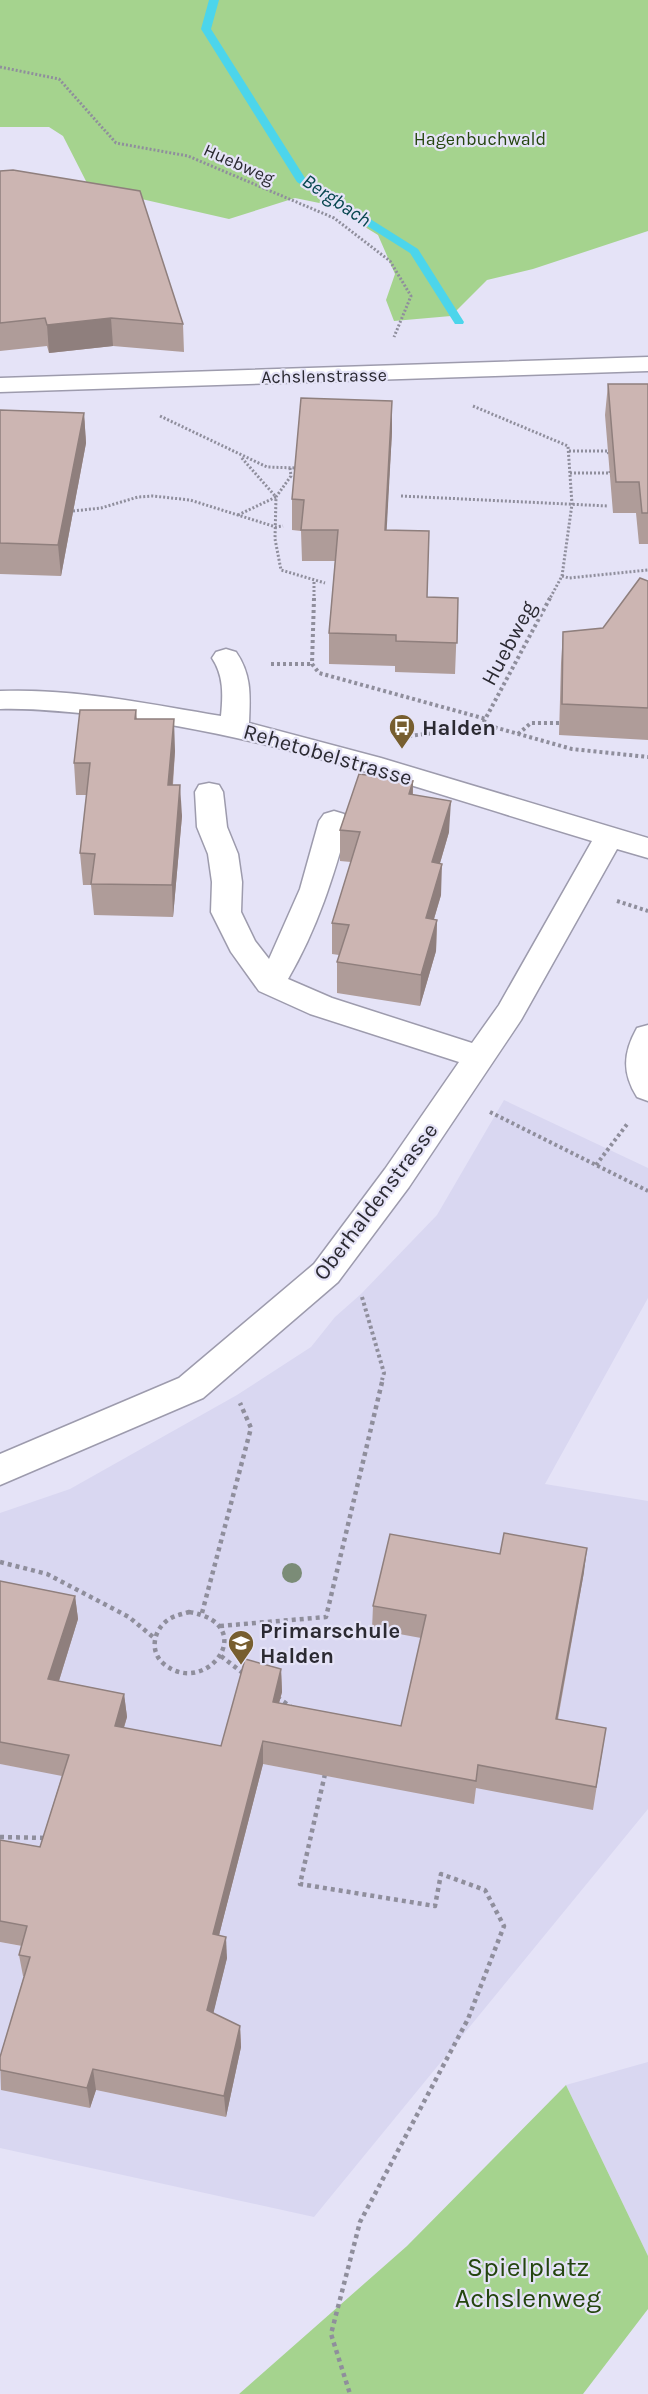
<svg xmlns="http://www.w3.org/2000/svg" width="648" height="2394" viewBox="0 0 648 2394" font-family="Karla,sans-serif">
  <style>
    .built { fill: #d9d7f1 }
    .green { fill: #a5d38e }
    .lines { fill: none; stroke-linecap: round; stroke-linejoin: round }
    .stream { fill: #4cd5eb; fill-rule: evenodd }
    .minor-casing { stroke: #9d9bad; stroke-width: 3 }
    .path-far2 { stroke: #8f8e9c; stroke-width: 3; stroke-dasharray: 2 2; stroke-linecap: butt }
    .path-far1 { stroke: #8f8e9c; stroke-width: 4; stroke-dasharray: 3 3; stroke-linecap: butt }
    .path { stroke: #8f8e9c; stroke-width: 4.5; stroke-dasharray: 4 4; stroke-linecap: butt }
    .minor { fill: #fff; fill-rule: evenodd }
    .tree { fill: #7b8c77 }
    .wall { fill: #af9c99 }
    .shaded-wall { fill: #8f7f7d }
    .building { fill: #ccb5b2; stroke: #8f7f7d; stroke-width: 1.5 }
    .labels { text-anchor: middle; stroke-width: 4.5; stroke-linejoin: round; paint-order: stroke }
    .far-park-label { font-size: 18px; fill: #24450e; stroke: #e5e3f7 }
    .far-street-label { font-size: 18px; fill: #2b2a32; stroke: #e5e3f7 }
    .far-water-label { font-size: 20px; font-style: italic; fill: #07464f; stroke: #e5e3f7 }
    .street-label { font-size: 22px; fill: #2b2a32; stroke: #e5e3f7 }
    .poi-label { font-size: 22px; font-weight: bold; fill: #2b2a32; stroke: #e5e3f7; text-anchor: start }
    .near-park-label { font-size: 27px; fill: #24450e; stroke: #e5e3f7 }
  </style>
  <rect width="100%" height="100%" fill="#e5e3f7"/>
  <g class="built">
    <path d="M504 1100 648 1168V1298L545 1484 648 1501V1809L314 2217 0 2148V1942L31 1948 57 1983 90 2108 96 2090 226 2116 209 2031 181 1949 222 1925 263 1764 474 1803 476 1788 425 1639 427 1753 333 1737 222 1769 52 1703 0 1613V1513L70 1489 237 1395 311 1347 335 1317 361 1294 437 1215Z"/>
    <path d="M82 1744 86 1844 0 1861V1764L28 1769Z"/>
    <path d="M648 2062V2256L566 2085Z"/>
  </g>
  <g class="green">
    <path d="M0 0H648V231L533 269 487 280 451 316 394 321 386 300 395 274 378 235 329 205 295 198 229 219 89 187 63 136 49 127H0Z"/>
    <path d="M566 2085 648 2256V2309L583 2394H239L407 2246Z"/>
  </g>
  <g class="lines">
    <path class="stream" d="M209 0H219L211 29 305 178 418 249 464 322 463 324H455L410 253 297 182 201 29Z"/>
    <g class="minor-casing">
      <g id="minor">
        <path d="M648 357V371L0 392V378Z"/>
        <path d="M226 649 236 652C252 675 250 696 249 723L381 758 648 838V858L617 849 521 1020 409 1187 338 1282 203 1398 0 1485V1454L179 1378 314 1264 385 1169 459 1062 310 1014 259 991 231 952 211 912 212 882 208 854 197 827 195 792 199 785 209 783 219 785 223 792 227 827 238 854 242 882 241 912 255 941 269 959 300 889 319 821 324 814 334 811 344 814 349 821C333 878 318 927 288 979L332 998 472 1043 499 1005 592 841C431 793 268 733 100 715 66 712 34 708 0 709V691C74 688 149 704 221 716 223 695 224 676 212 658L216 652Z"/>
        <path d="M648 1025V1101L637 1097C622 1073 623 1053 637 1028Z"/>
      </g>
    </g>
    <g class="path-far2">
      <path d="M0 67 59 79 116 143 188 156 334 218 390 261 411 296 394 337"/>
      <path d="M473 406 568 446 572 504 562 576 549 600"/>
      <path d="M160 416 267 467 297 468"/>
      <path d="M569 451H608L609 456"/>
      <path d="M290 468 291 476 276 497 275 539 281 570 325 583"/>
      <path d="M570 473H610V469"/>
      <path d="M401 496 608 506"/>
      <path d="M73 511 101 508 138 497 153 496 190 500 276 527 283 526"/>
      <path d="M238 515 276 497 241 457"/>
      <path d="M562 576 569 578 648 570"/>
      <path d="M314 600V580"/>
    </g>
    <g class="path-far1">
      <path d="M314 598 312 664 319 673 486 719"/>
      <path d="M271 664H312"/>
      <path d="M483 724 572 749 648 757"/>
      <path d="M518 734 531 723H560"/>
      <path d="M409 736 481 727 550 598"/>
      <path d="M617 901 648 911"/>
      <path d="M490 1112 648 1191"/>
      <path d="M596 1165 628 1123"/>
      <path d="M362 1297 384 1373 382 1380"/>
    </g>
    <g class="path">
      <path d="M0 1562 47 1574 129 1617 153 1637"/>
      <path d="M189 1612C262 1624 206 1699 164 1664 148 1651 154 1627 171 1618 177 1615 183 1614 189 1612Z"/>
      <path d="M202 1613 251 1428 240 1403"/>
      <path d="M220 1626 326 1617 383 1378"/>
      <path d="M221 1656 244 1674"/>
      <path d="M277 1697 291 1707"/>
      <path d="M325 1774 300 1884 435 1906 441 1874 485 1890 504 1926 468 2019 360 2222 331 2334 350 2394"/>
      <path d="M0 1837 47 1838"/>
    </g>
    <use href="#minor" class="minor"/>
  </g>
  <circle class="tree" cx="292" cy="1573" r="10"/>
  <g class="wall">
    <path d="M0 171 183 324 184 352 113 346 49 353 47 346 0 351Z"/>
    <path d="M608 384H648V544H639L636 513H613L605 415Z"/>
    <path d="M0 410 84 413 86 443 61 576 0 574Z"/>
    <path d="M392 432 386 530 427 597 458 598 455 674 395 672V666L329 664V633L335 561H302L301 531 292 530V499Z"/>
    <path d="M648 581V740L559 735 561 663 563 632 603 628Z"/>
    <path d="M136 710 137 719 175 751 173 785 182 816 173 917 94 915 91 885H83L80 853 87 795H76L74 763Z"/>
    <path d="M413 781V795L449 832 440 863 441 895 434 919 437 920 436 951 420 1006 337 993V962L339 955 332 954V923L351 862 340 861V830Z"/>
    <path d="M584 1572 558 1719 606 1728 593 1810 476 1788 474 1804 263 1764 219 1935 227 1958 213 2013 240 2026 241 2047 226 2117 96 2090 90 2108 1 2090 0 2057 24 1976H23L19 1955 22 1946 0 1942V1840L40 1847 62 1776 0 1764V1581L75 1596 78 1619 59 1681 124 1694 127 1717 124 1728 221 1746 281 1669 282 1692 279 1703 401 1726 421 1638 372 1629 373 1606Z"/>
  </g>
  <g class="shaded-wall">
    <path d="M111 318 113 346 49 353 47 325Z"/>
    <path d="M392 401V432L385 561V530Z"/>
    <path d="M84 413 86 443 61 576 58 545Z"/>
    <path d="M174 719 175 751 170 816 168 785Z"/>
    <path d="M413 781 412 812 409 794Z"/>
    <path d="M180 785 182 816 173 917 172 885Z"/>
    <path d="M451 801 449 832 431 894 432 862Z"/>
    <path d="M442 864 441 895 425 949 426 918Z"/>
    <path d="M437 920 436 951 420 1006 421 975Z"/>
    <path d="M587 1548 584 1572 553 1742 556 1719Z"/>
    <path d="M75 1596 78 1619 52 1703 48 1679Z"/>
    <path d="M281 1669 282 1692 273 1725V1702Z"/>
    <path d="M124 1694 127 1717 117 1749 115 1726Z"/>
    <path d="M263 1741V1764L214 1955 213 1934Z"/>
    <path d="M226 1937 227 1958 209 2031 207 2010Z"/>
    <path d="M240 2026 241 2047 226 2117 224 2096Z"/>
    <path d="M93 2069 96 2090 90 2108 87 2088Z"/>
  </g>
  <g class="building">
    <path d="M13 170 140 191 183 324 111 318 47 325 45 318 0 323V171Z"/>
    <path d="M608 384H648V513H642L639 482H616Z"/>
    <path d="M301 398 392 401 385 530 429 531 427 597 458 598 457 643 396 641V635L329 633 338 530H301L304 500 292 499Z"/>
    <path d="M0 410 84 413 58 545 0 543Z"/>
    <path d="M640 578 648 581V708L562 704 563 632 603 628Z"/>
    <path d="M80 710H136L135 719H174L168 785H180L172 885 91 884 95 854 80 853 90 763H74Z"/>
    <path d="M359 774 413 781 409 794 451 801 432 862 442 864 426 918 437 920 421 975 337 962 349 925 332 923 360 832 340 830Z"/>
    <path d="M504 1533 587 1548 556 1719 606 1728 596 1787 478 1765 476 1781 263 1741 213 1934 226 1937 207 2010 240 2026 224 2096 93 2069 87 2088 0 2070V2057L30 1957 19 1955 27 1926 0 1921V1840L40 1847 69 1755 0 1742V1581L75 1596 48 1679 124 1694 115 1726 221 1746 245 1659 281 1669 273 1702 401 1726 426 1615 373 1606 390 1534 500 1554Z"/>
  </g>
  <defs>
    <g id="bus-pin" transform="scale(1.35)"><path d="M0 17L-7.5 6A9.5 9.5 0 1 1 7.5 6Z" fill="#775e2f" stroke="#e5e3f7"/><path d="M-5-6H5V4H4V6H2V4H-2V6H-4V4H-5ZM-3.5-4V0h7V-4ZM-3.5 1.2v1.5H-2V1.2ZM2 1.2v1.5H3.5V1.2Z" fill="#fff"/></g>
    <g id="school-pin" transform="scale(1.35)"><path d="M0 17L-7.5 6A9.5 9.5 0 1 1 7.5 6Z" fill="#775e2f" stroke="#e5e3f7"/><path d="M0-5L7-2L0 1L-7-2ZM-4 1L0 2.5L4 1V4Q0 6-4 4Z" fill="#fff"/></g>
  </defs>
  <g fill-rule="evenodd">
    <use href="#bus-pin" x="402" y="727"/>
    <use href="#school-pin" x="241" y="1643"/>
  </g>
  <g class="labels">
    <g class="far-park-label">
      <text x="480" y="145">Hagenbuchwald</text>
    </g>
    <g class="far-street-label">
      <text transform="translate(239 164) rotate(24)" y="6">Huebweg</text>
      <text transform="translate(324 376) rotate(-1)" y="6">Achslenstrasse</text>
    </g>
    <g class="far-water-label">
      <text transform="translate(337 200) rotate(34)" y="7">Bergbach</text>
    </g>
    <g class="street-label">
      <text transform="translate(508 643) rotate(-62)" y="8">Huebweg</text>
      <text transform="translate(328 754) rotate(16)" y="8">Rehetobelstrasse</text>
      <text transform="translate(375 1201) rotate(-53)" y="8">Oberhaldenstrasse</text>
    </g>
    <g class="poi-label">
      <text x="422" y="735">Halden</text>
      <text x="260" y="1638">Primarschule<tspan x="260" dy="25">Halden</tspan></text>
    </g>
    <g class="near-park-label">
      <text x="528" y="2276">Spielplatz<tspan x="528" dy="31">Achslenweg</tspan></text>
    </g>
  </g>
</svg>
